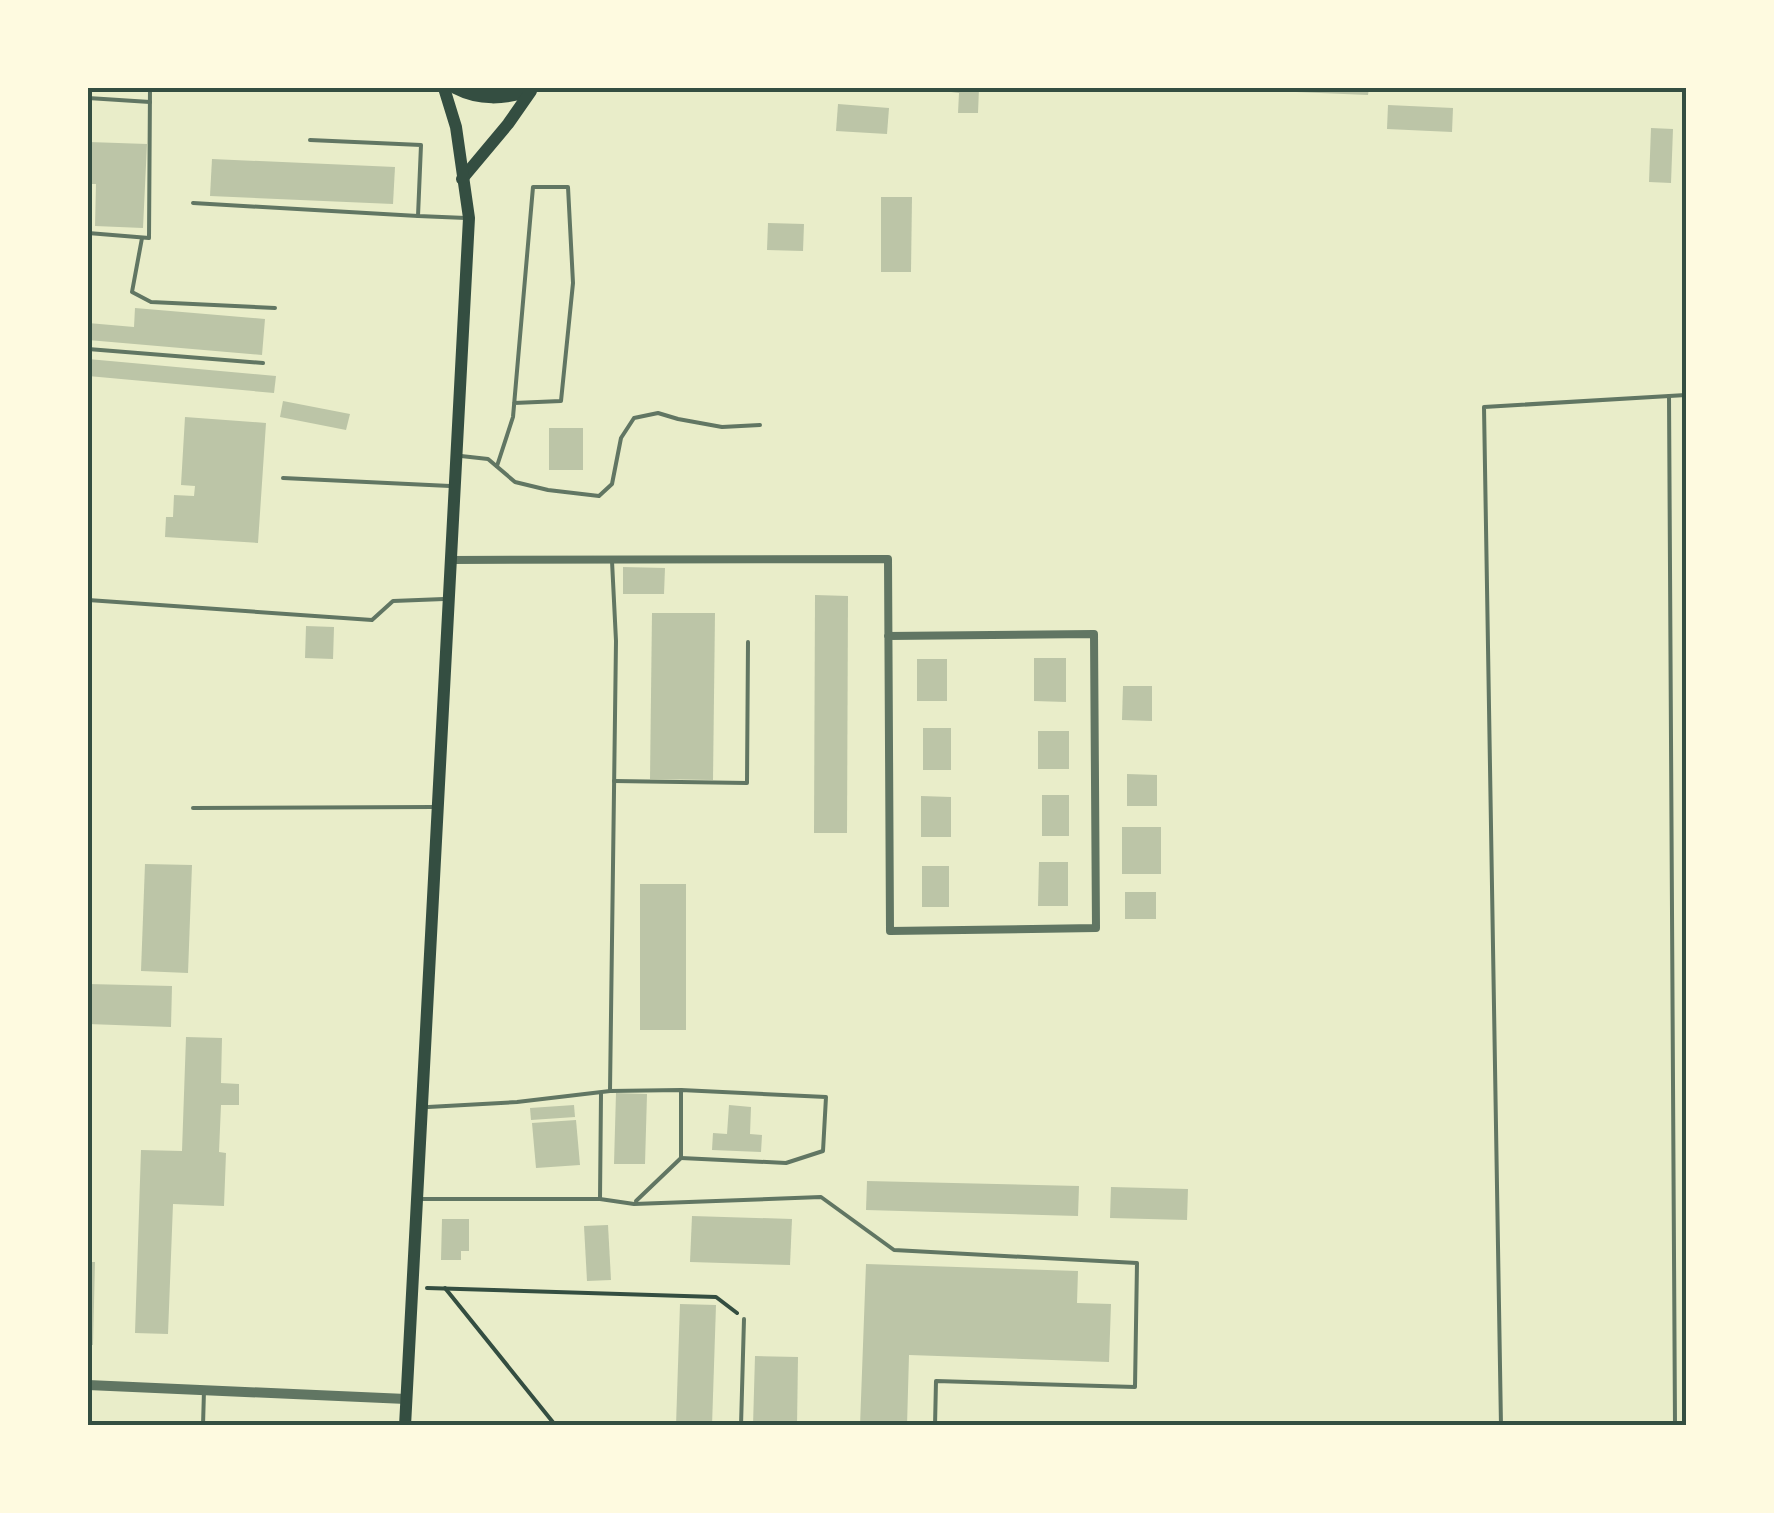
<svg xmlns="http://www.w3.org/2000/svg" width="1774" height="1513" viewBox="0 0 1774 1513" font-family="Helvetica,sans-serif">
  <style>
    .building { fill: #bcc5a7 }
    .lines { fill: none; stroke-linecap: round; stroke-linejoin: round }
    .path { stroke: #344e41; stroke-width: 4 }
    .service { stroke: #617663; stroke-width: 4 }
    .minor { stroke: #617663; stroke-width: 8 }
    .tertiary { stroke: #617663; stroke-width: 10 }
    .primary { stroke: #344e41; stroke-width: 12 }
    .neatline { fill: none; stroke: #344e41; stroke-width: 4 }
  </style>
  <rect width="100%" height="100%" fill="#e9edc9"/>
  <g class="building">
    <path d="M951 88H979L978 113H958L959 93 951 92Z"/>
    <path d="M1272 88H1369L1368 95 1272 91Z"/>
    <path d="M838 104 889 108 887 134 836 131Z"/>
    <path d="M1388 105 1453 108 1452 132 1387 129Z"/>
    <path d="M1651 128 1673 129 1671 183 1649 182Z"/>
    <path d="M89 142 147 144 143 228 95 226 96 184H88Z"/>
    <path d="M212 159 395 167 393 204 210 196Z"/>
    <path d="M881 197H912L911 272H881Z"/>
    <path d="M768 223 804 224 803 251 767 250Z"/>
    <path d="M135 308 265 319 262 355 88 340V323L134 327Z"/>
    <path d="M88 359 276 376 274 393 88 376Z"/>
    <path d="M283 401 350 414 346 430 280 417Z"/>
    <path d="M185 417 266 423 258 543 165 537 166 517H173L174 495 194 496 195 486 181 485Z"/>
    <rect x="549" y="428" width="34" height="42"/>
    <path d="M623 567 665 568 664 594H623Z"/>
    <path d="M815 595 848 596 847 833H814Z"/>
    <path d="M652 613H715L713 780 650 779Z"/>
    <path d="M306 626 334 627 333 659 305 658Z"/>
    <path d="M1034 658H1066V702L1034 701Z"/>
    <rect x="917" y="659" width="30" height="42"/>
    <path d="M1123 686H1152V721L1122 720Z"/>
    <rect x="923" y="728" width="28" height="42"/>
    <rect x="1038" y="731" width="31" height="38"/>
    <path d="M1127 774 1157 775V806H1127Z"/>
    <rect x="1042" y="795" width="27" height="41"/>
    <path d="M921 796 951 797V837H921Z"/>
    <rect x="1122" y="827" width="39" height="47"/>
    <path d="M1039 862H1068V906H1038Z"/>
    <path d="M145 864 192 865 188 973 141 971Z"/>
    <rect x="922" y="866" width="27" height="41"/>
    <rect x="640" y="884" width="46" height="146"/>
    <rect x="1125" y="892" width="31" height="27"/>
    <path d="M88 984 172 986 171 1027 88 1024Z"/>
    <path d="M186 1037 222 1038 221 1083 239 1084V1105H221L219 1152 226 1153 224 1206 173 1204 168 1334 135 1333 141 1150 182 1151Z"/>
    <path d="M616 1093 647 1094 645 1164H614Z"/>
    <path d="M574 1105 575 1117 531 1120 530 1108Z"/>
    <path d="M729 1105 751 1107 750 1134 762 1135 761 1152 712 1150 713 1133 727 1134Z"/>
    <path d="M576 1120 580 1165 536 1168 532 1123Z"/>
    <path d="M867 1181 1079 1186 1078 1216 866 1210Z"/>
    <path d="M1111 1187 1188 1189 1187 1220 1110 1218Z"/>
    <path d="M692 1216 792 1219 790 1265 690 1262Z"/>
    <path d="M442 1219H469V1251H461V1260H441Z"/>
    <path d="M608 1225 611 1280 587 1281 584 1226Z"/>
    <path d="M88 1262H95L93 1345H88Z"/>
    <path d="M866 1264 1078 1271 1077 1303 1111 1304 1109 1362 909 1355 907 1426H860Z"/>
    <path d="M680 1304 716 1305 712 1426H676Z"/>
    <path d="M755 1356 798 1357 797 1426H753Z"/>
  </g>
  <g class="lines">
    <g class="path">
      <path d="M427 1288 716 1297 737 1313"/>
      <path d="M445 1288 556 1426"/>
    </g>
    <g class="service">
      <path d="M88 98 150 102"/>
      <path d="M310 140 421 145 418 216 466 218"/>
      <path d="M193 203 418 216"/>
      <path d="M88 233 149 238 150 88"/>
      <path d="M142 238 132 292 151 302 275 308"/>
      <path d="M88 349 263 363"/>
      <path d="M1669 396 1675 1426"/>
      <path d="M461 456 488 459 515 482 548 490 599 496 612 484 621 438 634 418 658 413 678 419 722 427 760 425"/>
      <path d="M497 466 513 417 533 187H568L573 283 561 401 514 403"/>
      <path d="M283 478 450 486"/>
      <path d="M88 600 372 620 393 601 444 599"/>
      <path d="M614 781 747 783 748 642"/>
      <path d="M193 808 433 807"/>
      <path d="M610 1091 616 641 612 561"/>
      <path d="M428 1107 517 1102 610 1091 681 1090 826 1097 823 1151 786 1163 681 1158"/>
      <path d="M422 1199H600L634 1204 821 1197 894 1250 1137 1263 1135 1387 936 1381 935 1426"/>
      <path d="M600 1199 601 1094"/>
      <path d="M636 1201 681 1158V1090"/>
      <path d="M203 1426 204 1390"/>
      <path d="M741 1426 744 1319"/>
      <path d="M1501 1426 1484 407 1686 395"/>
    </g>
    <path class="minor" d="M451 560 888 559 890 931 1096 928 1094 634 888 636"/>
    <path class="tertiary" d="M88 1385 406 1399"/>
    <g class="primary">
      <path d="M455 88C480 101 504 99 530 91"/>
      <path d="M462 179 508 124 531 91"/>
      <path d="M405 1426 469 218 456 127 444 88"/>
    </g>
  </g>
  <rect width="1774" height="1513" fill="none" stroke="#fefae0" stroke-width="180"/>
  <rect x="90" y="90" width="1594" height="1333" class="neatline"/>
</svg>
